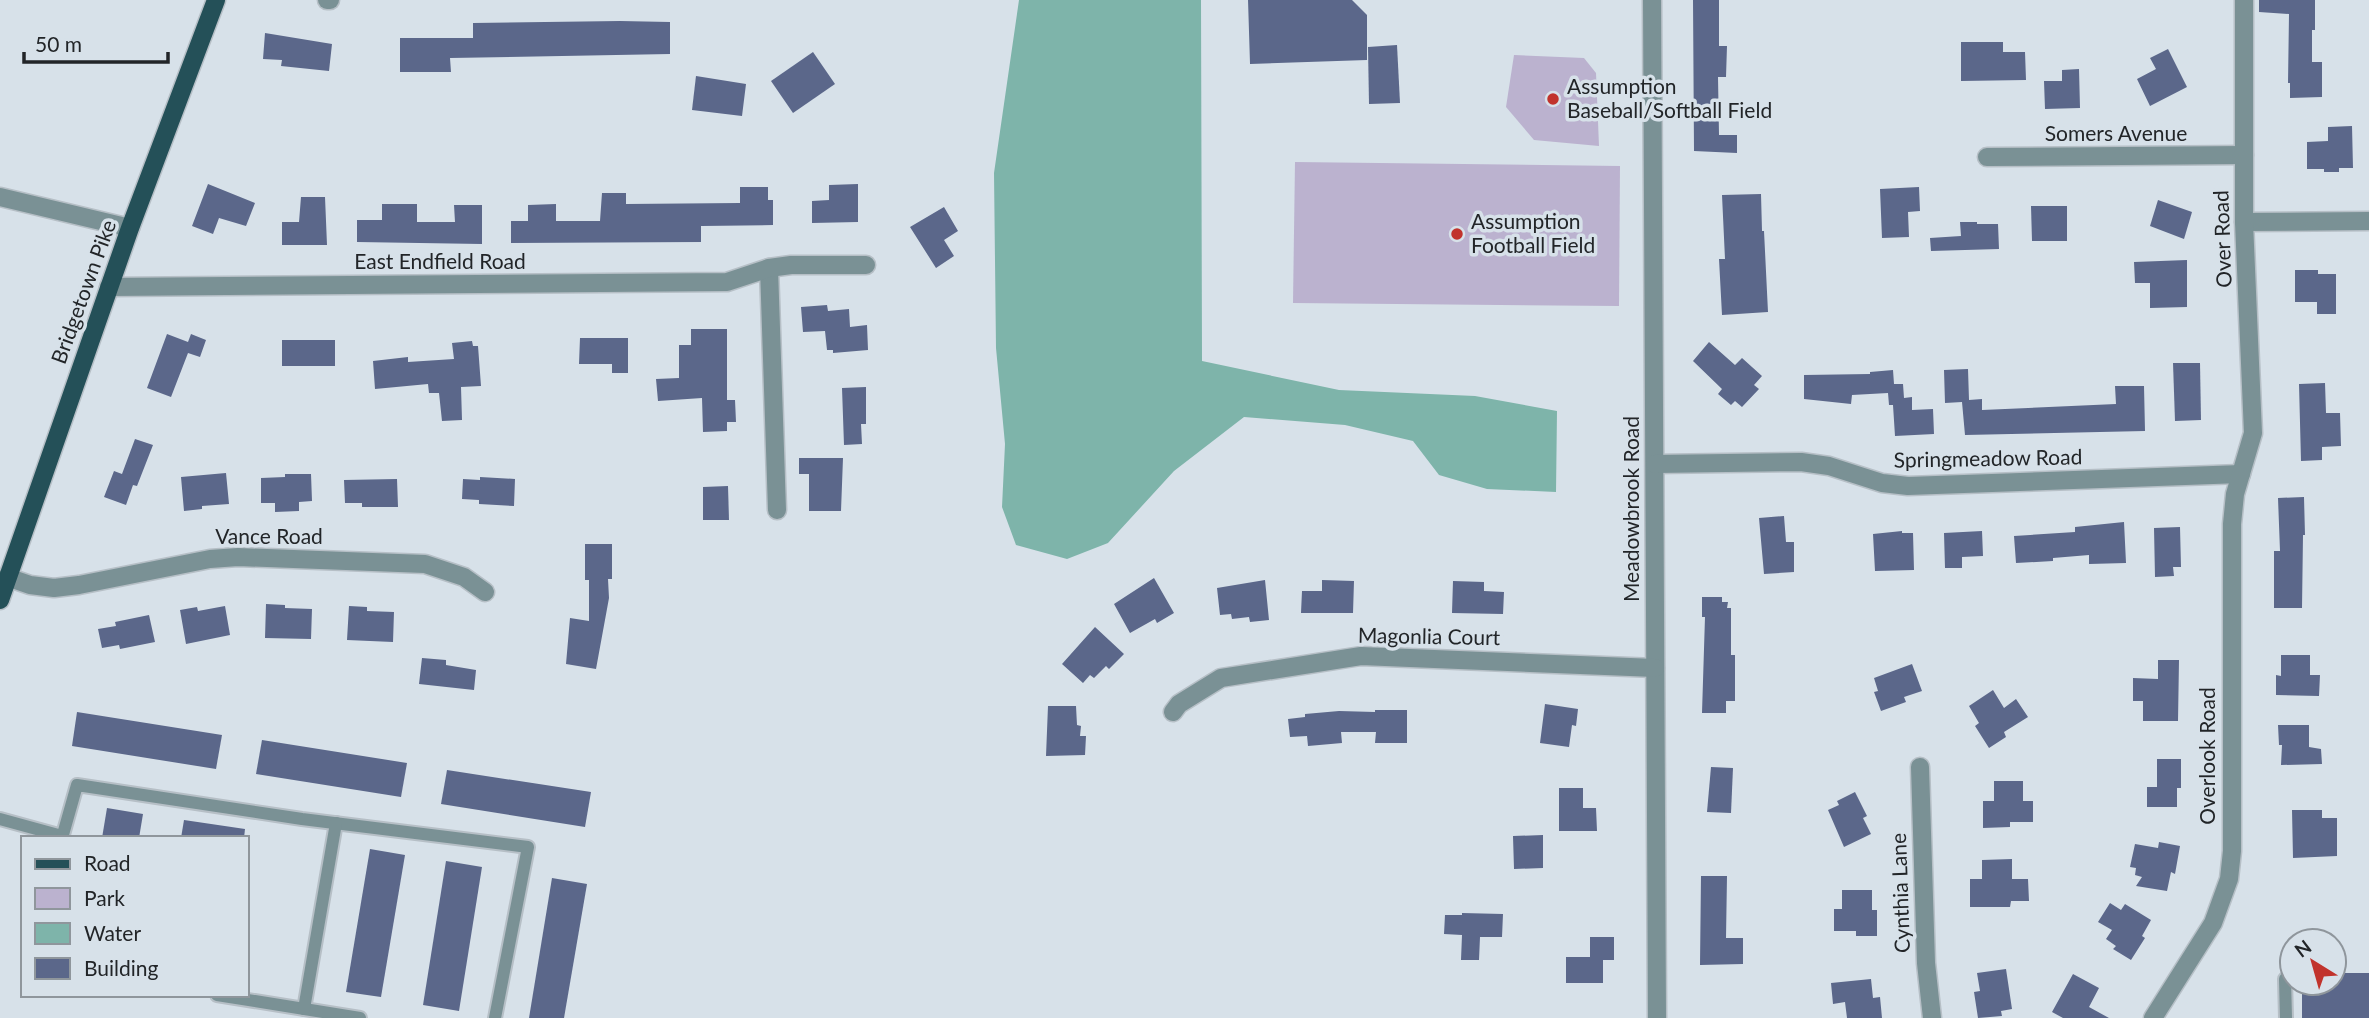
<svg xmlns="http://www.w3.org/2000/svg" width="2369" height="1018" viewBox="0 0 2369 1018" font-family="Lato,sans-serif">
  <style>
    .green { fill: #bbb2cf }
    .water { fill: #7eb4aa }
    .building { fill: #5b678a }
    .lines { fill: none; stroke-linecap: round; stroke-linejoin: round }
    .lane-casing { stroke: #b6bfc6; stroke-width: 16 }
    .street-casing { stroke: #b6bfc6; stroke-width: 21 }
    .primary-casing { stroke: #b6bfc6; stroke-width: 21 }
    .lane { stroke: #7a9195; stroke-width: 12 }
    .street { stroke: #7a9195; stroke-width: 18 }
    .primary { stroke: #245058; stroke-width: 18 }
    .poi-dot { fill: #c1332c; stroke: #d7e1e9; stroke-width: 2.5 }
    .labels { text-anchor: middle; stroke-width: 7; stroke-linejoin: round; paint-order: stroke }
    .poi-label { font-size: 21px; fill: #222528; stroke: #d7e1e9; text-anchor: start }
    .street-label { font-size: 21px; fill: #222528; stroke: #d7e1e9 }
  </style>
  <rect width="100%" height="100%" fill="#d7e1e9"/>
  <g class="green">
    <path d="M1514 55 1584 58 1596 73 1599 146 1534 140 1506 107Z"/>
    <path d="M1295 162 1620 166 1619 306 1293 303Z"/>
  </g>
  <path class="water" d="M1019 0H1201L1202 361 1339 390 1475 396 1557 411 1556 492 1487 489 1439 475 1413 441 1345 425 1244 417 1174 471 1108 543 1067 559 1016 545 1002 507 1005 444 996 348 994 173Z"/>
  <g class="building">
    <path d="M1248 0H1352L1367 15V60L1250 64Z"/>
    <path d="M1693 0H1719V46H1727L1726 77H1718L1719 135H1737V153L1694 151Z"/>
    <path d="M2259 0H2315V30H2312V62H2322V97L2290 98V83H2288L2289 14 2259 12Z"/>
    <path d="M620 21 670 22V54L450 58 451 72H400V38H473V23Z"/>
    <path d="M265 33 332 44 329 71 281 66 282 60 263 59Z"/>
    <path d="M1961 42H2003V52H2025L2026 80 1961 81Z"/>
    <path d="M1397 45 1400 103 1369 104 1368 47Z"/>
    <path d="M2168 49 2187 87 2150 106 2137 79 2156 69 2150 58Z"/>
    <path d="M813 52 835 84 793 113 771 81Z"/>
    <path d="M2079 69 2080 108 2045 109 2044 81H2062V70Z"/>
    <path d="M696 76 746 84 742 116 692 110Z"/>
    <path d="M2352 126 2353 168H2339V172H2324V169H2307V142L2328 141V127Z"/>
    <path d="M208 184 255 203 246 226 219 218 213 234 192 226Z"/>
    <path d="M858 184V222L812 223V201L829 200V185Z"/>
    <path d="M740 187H768V200H773V225L701 226V242L511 243V221H528V205L556 204V221H600L602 193H626V204L740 203Z"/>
    <path d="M1919 187 1920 211 1908 212 1909 237 1882 238 1880 189Z"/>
    <path d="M1761 194 1762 231H1764L1768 312 1722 315 1719 259H1725L1722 195Z"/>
    <path d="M301 197H325L327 245H282V222H299Z"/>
    <path d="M2158 200 2192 212 2184 239 2150 226Z"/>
    <path d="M382 204H417V222H455L454 205H482V244L357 242V220H382Z"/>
    <path d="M2031 206H2067V241H2032Z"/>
    <path d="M944 207 958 231 944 240 954 256 936 268 910 227Z"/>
    <path d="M1960 222H1977V224H1998L1999 249 1931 251 1930 238 1961 236Z"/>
    <path d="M2187 260V307L2150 308V283H2135L2134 262Z"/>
    <path d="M2295 270H2318V274H2336V314H2317V302H2295Z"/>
    <path d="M827 305 828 311 849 309 850 327 867 325 868 350 833 353V350H827L825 331 803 332 801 307Z"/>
    <path d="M691 329H727V400H735L736 422H727V431L703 432 702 398 658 401 656 379 679 378V345H691Z"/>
    <path d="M167 334 188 342 191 334 206 340 200 357 188 353 171 397 147 388Z"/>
    <path d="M580 338H628V373H612V364H579Z"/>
    <rect x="282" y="340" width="53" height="26"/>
    <path d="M472 341 473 346H478L481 386 461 387 462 420 442 421 439 393H429L428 384 375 389 373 361 408 357V362L454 359 452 343Z"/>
    <path d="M1709 342 1735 365 1742 358 1762 376 1754 385 1759 389 1742 407 1735 401 1731 405 1718 394 1722 389 1693 361Z"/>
    <path d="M2173 363H2200L2201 420 2175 421Z"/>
    <path d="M1968 369 1969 400 1982 399V410L2116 404 2115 386H2144L2145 431 1965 435 1962 402 1945 403 1944 370Z"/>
    <path d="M1893 370 1894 384H1903L1904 398 1912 397V410L1933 409 1934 434 1895 436 1893 405H1889L1888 393 1852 395 1851 404 1804 399V375L1870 374V372Z"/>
    <path d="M2325 383 2326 413H2340L2341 446 2322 447V460L2301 461 2299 384Z"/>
    <path d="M866 387V424H861L862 444 844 445 842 388Z"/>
    <path d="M135 439 153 445 137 486 133 485 126 505 104 497 114 471 122 474Z"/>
    <path d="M799 458H843L841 511H809V474H799Z"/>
    <path d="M226 473 229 504 202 506V509L184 511 181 477Z"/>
    <path d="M285 474H311L312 501 299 502V511L275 512V503H261V478L285 477Z"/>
    <path d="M480 477 515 479 514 506 479 504V500L462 499 463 479 480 480Z"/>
    <path d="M397 479 398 507H362V503H345L344 480Z"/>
    <path d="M728 486 729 520H703V487Z"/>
    <path d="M2304 497 2305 535H2303L2302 608H2274V551H2280L2278 498Z"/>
    <path d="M1784 516 1786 542H1794V572L1764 574 1759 518Z"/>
    <path d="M2124 522 2126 563 2089 564V555L2053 558V561L2016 563 2014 536 2075 532V527Z"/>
    <path d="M2180 527 2181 567H2173L2174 576 2155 577 2154 528Z"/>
    <path d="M1902 531V533H1913L1914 570 1875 571 1873 534Z"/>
    <path d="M1982 531 1983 556 1962 557V568H1945L1944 533Z"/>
    <path d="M585 544H612V579H608L609 598 596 669 566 664 570 618 589 621V580H585Z"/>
    <path d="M1154 578 1174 613 1157 623 1155 619 1130 633 1114 604Z"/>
    <path d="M1265 580 1269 620 1250 622 1249 617 1232 619 1231 614 1220 615 1217 588Z"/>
    <path d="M1322 580 1354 581 1353 613H1301L1302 591H1322Z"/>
    <path d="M1453 581 1484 582V591L1504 592 1503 614 1452 613Z"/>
    <path d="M1702 597H1722V602H1728L1727 608H1731V655H1735V701H1726V713H1702L1705 617H1702Z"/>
    <path d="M266 604 285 605V608L312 609 311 639 265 638Z"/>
    <path d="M225 606 230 635 186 644 180 610 197 607 198 611Z"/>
    <path d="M349 606 367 607V611L394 612 393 642 347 640Z"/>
    <path d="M149 615 155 642 120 649 119 645 102 648 98 629 116 626 115 622Z"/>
    <path d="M1095 627 1124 654 1109 669 1106 666 1094 678 1090 675 1083 683 1062 664Z"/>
    <path d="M2281 655H2310V675H2320L2319 696 2276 695V675L2281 676Z"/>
    <path d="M422 658 446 660V665L476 670 474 690 419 684Z"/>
    <path d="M2158 660H2179L2178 721H2143V701H2133V678L2158 679Z"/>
    <path d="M1912 664 1922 691 1904 697 1906 702 1881 711 1874 692 1878 691 1874 678Z"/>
    <path d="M1993 690 2004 708 2016 699 2028 717 2004 732 2006 737 1989 748 1975 726 1979 723 1969 706Z"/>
    <path d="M1545 704 1578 709 1576 726 1572 725 1569 747 1540 743Z"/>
    <path d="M1048 706H1076L1077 725 1081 726 1080 736H1086L1085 755 1046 756Z"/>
    <path d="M1375 710H1407V743H1375L1376 732H1341L1342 743 1308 746 1307 736 1290 737 1288 719 1305 717V714L1339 711 1375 712Z"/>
    <path d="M77 712 222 735 216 769 72 746Z"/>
    <path d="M2278 725H2309V747L2321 749 2322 764 2281 765 2282 745H2279Z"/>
    <path d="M262 740 407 763 401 797 256 774Z"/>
    <path d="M2157 759H2181V788H2177V807H2147V787H2157Z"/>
    <path d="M1711 767 1733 768 1731 813 1707 812Z"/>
    <path d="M447 770 591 792 585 827 441 804Z"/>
    <path d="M1994 781H2023V801H2033V822H2010V827L1983 828V801H1994Z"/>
    <path d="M1559 788H1583V808H1596L1597 831H1559Z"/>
    <path d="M1855 792 1867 816 1863 818 1871 834 1844 847 1828 810 1839 805 1837 801Z"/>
    <path d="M107 808 143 814 139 838H102Z"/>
    <path d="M2292 810H2322V818H2337V856L2293 858Z"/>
    <path d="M184 820 245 829 244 838H181Z"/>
    <path d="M1543 835V868L1514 869 1513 836Z"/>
    <path d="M2159 842 2180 846 2175 874 2171 872 2167 891 2136 886 2142 877 2135 875 2136 868 2130 867 2135 844 2158 848Z"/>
    <path d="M370 849 405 855 381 997 346 992Z"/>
    <path d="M2012 859V879H2028L2029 901H2011L2010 907H1970V879H1982V860Z"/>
    <path d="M446 861 482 867 459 1011 423 1005Z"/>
    <path d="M1701 876H1727L1726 938H1743V964L1700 965Z"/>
    <path d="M552 878 587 884 564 1018H529Z"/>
    <path d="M1842 890H1872V910H1877V936H1856V931H1834V909H1842Z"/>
    <path d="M2110 903 2121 910 2125 904 2151 920 2142 936 2145 938 2131 960 2113 949 2116 946 2106 939 2112 930 2098 922Z"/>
    <path d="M1462 913 1503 914 1502 937H1480L1479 960H1461L1462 935 1444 934 1445 915H1462Z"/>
    <path d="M1590 937H1614V960H1603V983H1566V957H1590Z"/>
    <path d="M2006 969 2012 1009 2001 1011 2002 1016 1978 1018 1974 992 1980 991 1977 973Z"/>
    <path d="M2334 973H2369V1018H2302V983H2334Z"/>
    <path d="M2073 974 2099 988 2089 1007 2109 1018H2063L2052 1012Z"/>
    <path d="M1871 979 1873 998 1880 997 1882 1018H1847L1845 1002 1833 1004 1831 983Z"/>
  </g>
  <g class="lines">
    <g class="lane-casing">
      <g id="lane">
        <path d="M0 819 62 836"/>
        <path d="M62 838 77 785 302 819 528 847 495 1018"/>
        <path d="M2285 979 2286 1018"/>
        <path d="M217 995 360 1018"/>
        <path d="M304 1009 336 823"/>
      </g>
    </g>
    <g class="street-casing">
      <g id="street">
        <path d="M327 0H330"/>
        <path d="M1652 0 1657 1018"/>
        <path d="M1987 157 2244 155"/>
        <path d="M0 197 130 228"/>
        <path d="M2244 222 2369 221"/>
        <path d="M769 268 777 510"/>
        <path d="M109 287 727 282 769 268 791 265H866"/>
        <path d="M1655 464 1801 462 1829 466 1882 483 1908 486 2241 474"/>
        <path d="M7 577 30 585 54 588 79 585 210 559 238 557 425 564 464 577 485 592"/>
        <path d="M1173 712 1179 704 1221 678 1361 656 1655 668"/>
        <path d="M1920 767 1926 963 1932 1018"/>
        <path d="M2153 1018 2213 923 2229 879 2232 851V524L2235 494 2253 433 2244 222V0"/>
      </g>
    </g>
    <g class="primary-casing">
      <path id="primary" d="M0 600 130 228 216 0"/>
    </g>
    <use href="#lane" class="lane"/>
    <use href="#street" class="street"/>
    <use href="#primary" class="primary"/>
  </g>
  <g class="poi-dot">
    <circle cx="1553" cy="99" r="7"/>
    <circle cx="1457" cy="234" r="7"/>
  </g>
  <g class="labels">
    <g class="poi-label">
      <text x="1567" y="94">Assumption<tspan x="1567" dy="24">Baseball/Softball Field</tspan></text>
      <text x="1471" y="229">Assumption<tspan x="1471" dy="24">Football Field</tspan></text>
    </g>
    <g class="street-label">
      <text x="2116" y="141">Somers Avenue</text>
      <text transform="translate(2223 239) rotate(-92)" y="7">Over Road</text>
      <text x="440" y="269">East Endfield Road</text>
      <text transform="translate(84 292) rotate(-70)" y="7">Bridgetown Pike</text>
      <text transform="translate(1988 459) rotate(-1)" y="7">Springmeadow Road</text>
      <text transform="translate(1632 509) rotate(-90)" y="7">Meadowbrook Road</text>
      <text x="269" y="544">Vance Road</text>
      <text transform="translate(1429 637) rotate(1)" y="7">Magonlia Court</text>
      <text transform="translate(2208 756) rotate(-90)" y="7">Overlook Road</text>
      <text transform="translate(1901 893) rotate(-92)" y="7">Cynthia Lane</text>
    </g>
  </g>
  <rect x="21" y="836" width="228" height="161" fill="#d7e1e9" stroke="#8f969c" stroke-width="2"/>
  <rect x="35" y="859" width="35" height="10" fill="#245058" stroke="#8f969c" stroke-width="2"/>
  <text x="84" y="871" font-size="21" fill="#222528">Road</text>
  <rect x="35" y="888" width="35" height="21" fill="#bbb2cf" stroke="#8f969c" stroke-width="2"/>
  <text x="84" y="906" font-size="21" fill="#222528">Park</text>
  <rect x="35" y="923" width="35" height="21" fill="#7eb4aa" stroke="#8f969c" stroke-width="2"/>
  <text x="84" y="941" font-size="21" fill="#222528">Water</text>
  <rect x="35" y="958" width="35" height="21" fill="#5b678a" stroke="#8f969c" stroke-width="2"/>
  <text x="84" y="976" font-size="21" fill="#222528">Building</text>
  <g transform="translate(2313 962) rotate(323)"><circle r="33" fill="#d7e1e9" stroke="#8f969c" stroke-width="2"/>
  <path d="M0-5L12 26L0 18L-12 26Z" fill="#c1332c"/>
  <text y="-10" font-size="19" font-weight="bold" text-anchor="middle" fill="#222528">N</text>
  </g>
  <path d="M24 52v10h144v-10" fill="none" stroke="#222528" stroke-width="3.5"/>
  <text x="35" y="52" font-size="21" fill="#222528" stroke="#d7e1e9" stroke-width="5" paint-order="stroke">50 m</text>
</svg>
